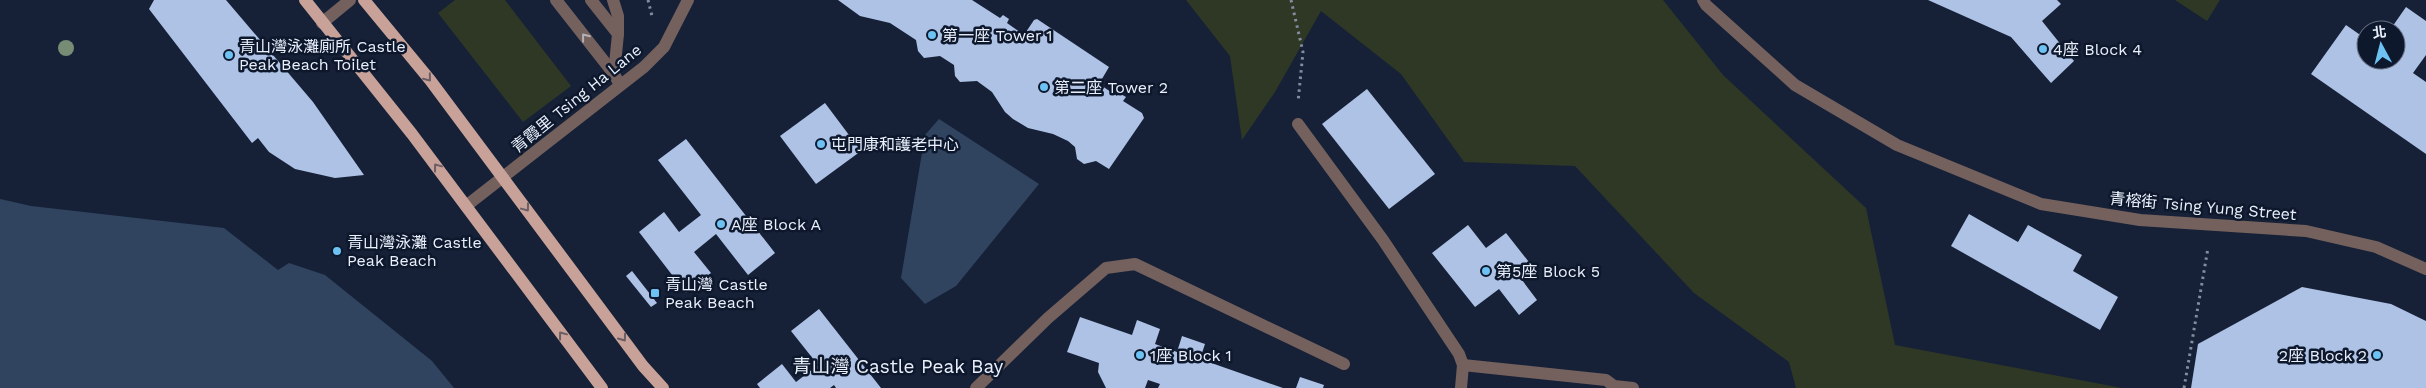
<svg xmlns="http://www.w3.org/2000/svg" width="2426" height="388" viewBox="0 0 2426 388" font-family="'Work Sans','Noto Sans TC',sans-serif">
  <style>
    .green { fill: #2f3825 }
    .water { fill: #304460 }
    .building { fill: #aec2e6 }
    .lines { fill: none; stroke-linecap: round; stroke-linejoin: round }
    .path { stroke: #848d9e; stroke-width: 3; stroke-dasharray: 2.5 4; stroke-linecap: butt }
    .lane { stroke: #74615d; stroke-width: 12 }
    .street { stroke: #74615d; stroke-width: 12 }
    .primary { stroke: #c8a299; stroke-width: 12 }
    .tree { fill: #778c75 }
    .oneway { stroke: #b4b0b4 }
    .oneway2 { stroke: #6a5d63 }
    .poi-dot { fill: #6dc2f3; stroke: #0d182d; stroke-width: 2 }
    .labels { text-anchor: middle; stroke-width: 5; stroke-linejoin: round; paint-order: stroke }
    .poi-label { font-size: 16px; fill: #e9f0fc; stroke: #0d182d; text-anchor: start }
    .street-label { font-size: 16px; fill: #e9f0fc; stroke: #0d182d }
    .quarter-label { font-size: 19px; fill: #e9f0fc; stroke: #0d182d }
  </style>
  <rect width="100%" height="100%" fill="#162137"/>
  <g class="green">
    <path d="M455 0H505L571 86 523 122 438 13Z"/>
    <path d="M1186 0H1663L1723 75 1866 208 1895 345 2122 388H1796L1789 362 1694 293 1575 166 1464 162 1401 74 1321 11 1275 92 1242 140 1230 56Z"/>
    <path d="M2175 0H2220L2207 21Z"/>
  </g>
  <g class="water">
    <path d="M939 119 1039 184 956 286 925 304 901 278 925 135Z"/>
    <path d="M0 199 31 206 224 228 278 270 289 263 325 275 432 361 454 388H0Z"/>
  </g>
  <g class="building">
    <path d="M154 0H226L313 102 364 175 335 178 295 169 269 152 258 138 252 143 149 9Z"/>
    <path d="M838 0H972L1000 18 1003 15 1009 19 1007 23 1024 35 1034 20 1037 19 1109 67 1099 84 1117 96 1119 93 1126 97 1123 101 1142 113 1144 118 1109 169 1096 161 1084 164 1077 159 1075 147 1068 141 1053 134 1028 128 1013 119 1005 112 992 92 977 81 960 82 955 76 954 65 940 56 924 58 918 51 916 40 890 23 860 16Z"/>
    <path d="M1928 0H2057L2061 4 2042 21 2074 61 2051 83 2011 37Z"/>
    <path d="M2406 7 2426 21V55L2413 73 2426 82V154L2311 74 2346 25 2366 39V60H2396V30H2390Z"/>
    <path d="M1367 89 1435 174 1389 209 1322 124Z"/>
    <path d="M825 103 861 151 816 184 780 136Z"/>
    <path d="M686 139 775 253 748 275 716 234 694 252 711 273 686 293 639 232 664 212 679 232 701 215 658 160Z"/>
    <path d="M1969 214 2018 242 2028 225 2082 255 2073 271 2118 297 2100 330 1951 246Z"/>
    <path d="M1468 225 1486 248 1506 233 1532 266 1519 276 1537 300 1519 315 1499 289 1475 307 1432 253Z"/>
    <path d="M632 271 657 303 651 307 626 276Z"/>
    <path d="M2302 287 2391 304 2426 321V388H2191L2198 344Z"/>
    <path d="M819 309 881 388H836L834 385 830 388H760L757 384 782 364 796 382 818 365 791 331Z"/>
    <path d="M1080 317 1132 335 1137 320 1160 329 1155 344 1177 352 1182 336 1205 344 1200 359 1283 388H1158L1160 384 1148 380 1145 388H1106L1098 372 1099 363 1067 352Z"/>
    <path d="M1300 377 1324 385 1323 388H1296Z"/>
  </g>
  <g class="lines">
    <g class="path">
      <path d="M648 0 652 16"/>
      <path d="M1291 0 1303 52 1298 102"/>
      <path d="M2184 388 2208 248"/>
    </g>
    <g class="lane">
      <path d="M556 0 614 74 620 85"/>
      <path d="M591 0 618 34 614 74"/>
      <path d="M613 0 618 16V34"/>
      <path d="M322 23 350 0"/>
      <path d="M1298 124 1383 240 1459 354 1463 365 1461 388"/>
      <path d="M1463 365 1606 380 1614 386 1633 388"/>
      <path d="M976 388 1048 318 1106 268 1135 264 1344 364"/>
    </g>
    <g class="street">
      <path d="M1703 0 1706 5 1795 85 1897 145 2041 204 2140 220 2306 231 2376 247 2426 269"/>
      <path d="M466 206 644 67 664 47 688 0"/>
    </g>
    <g class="primary">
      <path d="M305 0 412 134 602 388"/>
      <path d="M364 0 430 80 643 366 663 388"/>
    </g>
  </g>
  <circle class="tree" cx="66" cy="48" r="8"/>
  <defs><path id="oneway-chevron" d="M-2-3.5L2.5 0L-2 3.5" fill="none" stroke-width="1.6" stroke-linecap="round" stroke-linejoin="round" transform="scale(1.25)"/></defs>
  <use class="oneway" href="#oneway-chevron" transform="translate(585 37) rotate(-128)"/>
  <g class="oneway2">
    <use href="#oneway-chevron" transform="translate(428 78) rotate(51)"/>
    <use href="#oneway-chevron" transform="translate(437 167) rotate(-127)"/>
    <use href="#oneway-chevron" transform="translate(526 208) rotate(53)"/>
    <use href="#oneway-chevron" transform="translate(562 335) rotate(-127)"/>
    <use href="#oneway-chevron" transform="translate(623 338) rotate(54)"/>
  </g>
  <g class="poi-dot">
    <circle cx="932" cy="35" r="5"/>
    <circle cx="2043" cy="49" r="5"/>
    <circle cx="229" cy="55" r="5"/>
    <circle cx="1044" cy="87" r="5"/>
    <circle cx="821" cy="144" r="5"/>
    <circle cx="721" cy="224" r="5"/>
    <circle cx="337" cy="251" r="5"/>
    <circle cx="1486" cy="271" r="5"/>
    <rect x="650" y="288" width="10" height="10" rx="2.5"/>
    <circle cx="1140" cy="355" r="5"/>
    <circle cx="2377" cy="355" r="5"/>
  </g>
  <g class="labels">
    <g class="poi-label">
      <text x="942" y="41">第一座 Tower 1</text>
      <text x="239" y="52">青山灣泳灘廁所 Castle<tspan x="239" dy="18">Peak Beach Toilet</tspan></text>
      <text x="2053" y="55">4座 Block 4</text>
      <text x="1054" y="93">第二座 Tower 2</text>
      <text x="831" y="150">屯門康和護老中心</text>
      <text x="731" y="230">A座 Block A</text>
      <text x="347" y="248">青山灣泳灘 Castle<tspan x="347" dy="18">Peak Beach</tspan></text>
      <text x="1496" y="277">第5座 Block 5</text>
      <text x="665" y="290">青山灣 Castle<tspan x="665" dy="18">Peak Beach</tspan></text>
      <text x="1150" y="361">1座 Block 1</text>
      <text x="2367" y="361" text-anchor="end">2座 Block 2</text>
    </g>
    <g class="street-label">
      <text transform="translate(576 98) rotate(-39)" y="6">青霞里 Tsing Ha Lane</text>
      <text transform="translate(2203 206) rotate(5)" y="6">青榕街 Tsing Yung Street</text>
    </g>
    <g class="quarter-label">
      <text x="898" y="373">青山灣 Castle Peak Bay</text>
    </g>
  </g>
  <g transform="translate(2381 45) rotate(353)"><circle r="24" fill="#0d182d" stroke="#656e80"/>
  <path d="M0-4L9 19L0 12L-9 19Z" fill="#6dc2f3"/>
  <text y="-8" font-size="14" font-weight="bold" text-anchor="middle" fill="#e9f0fc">北</text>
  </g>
</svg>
